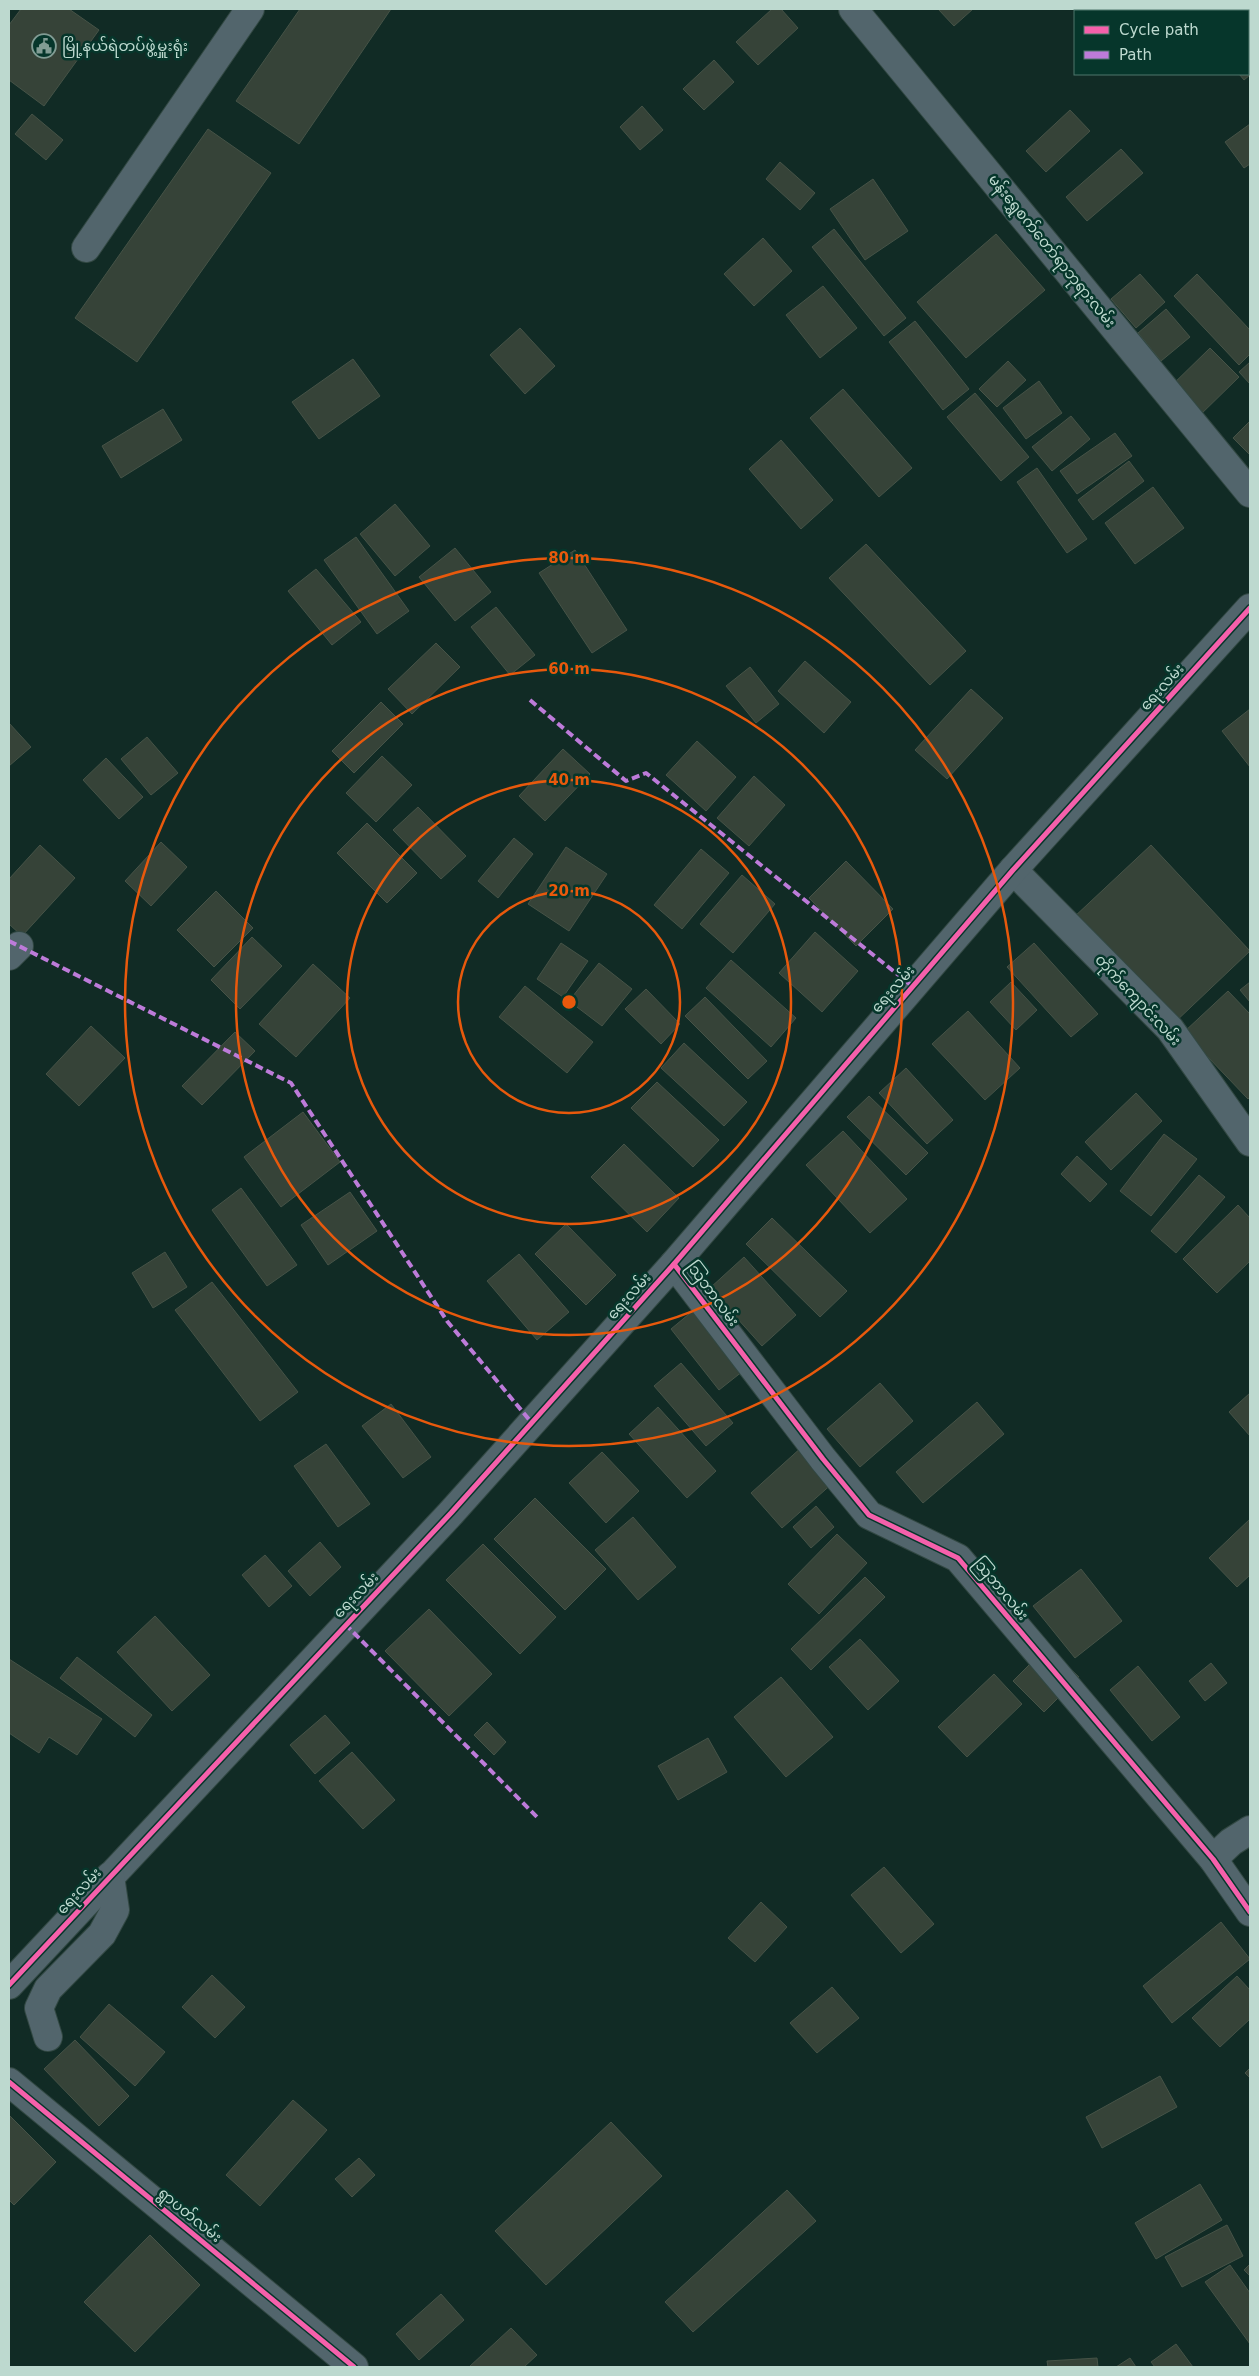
<svg xmlns="http://www.w3.org/2000/svg" width="1259" height="2376" viewBox="0 0 1259 2376" font-family="'DejaVu Sans','Noto Sans Myanmar',sans-serif">
  <style>
    .building { fill: #364338; stroke: #465347 }
    .lines { fill: none; stroke-linecap: round; stroke-linejoin: round }
    .minor-casing { stroke: #324843; stroke-width: 30 }
    .minor { stroke: #52656c; stroke-width: 28 }
    .quiet { stroke: #bd7bd9; stroke-width: 4; stroke-dasharray: 8 4; stroke-linecap: butt }
    .cycleway-casing { stroke: #06362b; stroke-width: 8 }
    .cycleway { stroke: #f560ab; stroke-width: 5 }
    .ring { fill: none; stroke: #e8590c; stroke-width: 2.5 }
    .labels { text-anchor: middle; stroke-width: 5; stroke-linejoin: round; paint-order: stroke }
    .poi-label { font-size: 15px; fill: #bdd9cf; stroke: #06362b; text-anchor: start }
    .street-label { font-size: 15px; fill: #bdd9cf; stroke: #06362b }
    .centre { fill: #e8590c; stroke: #06362b; stroke-width: 2.5 }
    .ring-label { font-size: 15px; text-anchor: middle; font-weight: bold; fill: #e8590c; stroke: #06362b; stroke-width: 5; stroke-linejoin: round; paint-order: stroke }
  </style>
  <rect width="100%" height="100%" fill="#112b25"/>
  <g class="building">
    <path d="M21 9H69L99 30 44 106 9 80V25Z"/>
    <path d="M300 9H391L299 144 236 101Z"/>
    <path d="M772 9H781L798 28 758 65 736 42Z"/>
    <path d="M938 9H973L954 26Z"/>
    <path d="M1250 11V75L1244 80 1239 74H1248V13Z"/>
    <path d="M714 60 734 82 704 110 683 89Z"/>
    <path d="M642 106 663 130 640 150 620 127Z"/>
    <path d="M1070 110 1090 131 1046 172 1026 151Z"/>
    <path d="M32 114 63 140 46 160 15 134Z"/>
    <path d="M1250 124V164L1244 168 1225 142Z"/>
    <path d="M208 129 271 173 137 362 75 318Z"/>
    <path d="M1121 149 1143 173 1087 221 1066 197Z"/>
    <path d="M780 162 815 193 800 210 766 179Z"/>
    <path d="M873 179 908 231 865 260 830 209Z"/>
    <path d="M834 229 906 318 884 336 812 247Z"/>
    <path d="M996 234 1045 290 966 358 917 302Z"/>
    <path d="M763 238 792 271 754 306 724 274Z"/>
    <path d="M1140 274 1165 302 1136 328 1111 299Z"/>
    <path d="M1197 274 1250 330V354L1239 365 1174 296Z"/>
    <path d="M823 286 857 328 820 358 786 315Z"/>
    <path d="M1166 309 1190 337 1161 361 1138 333Z"/>
    <path d="M915 321 969 389 943 410 889 342Z"/>
    <path d="M520 328 555 366 525 394 490 355Z"/>
    <path d="M1210 348 1239 377 1195 420 1166 391Z"/>
    <path d="M353 359 380 396 319 439 292 402Z"/>
    <path d="M1008 361 1026 380 997 407 979 389Z"/>
    <path d="M1250 362V384L1239 372Z"/>
    <path d="M1039 381 1062 413 1026 439 1003 408Z"/>
    <path d="M843 389 912 468 879 497 810 418Z"/>
    <path d="M975 393 1029 457 1001 481 947 417Z"/>
    <path d="M163 409 182 440 121 478 102 446Z"/>
    <path d="M1071 416 1090 439 1052 471 1032 447Z"/>
    <path d="M1250 421V455L1233 438Z"/>
    <path d="M1115 433 1132 456 1077 494 1060 471Z"/>
    <path d="M781 440 833 500 801 529 749 469Z"/>
    <path d="M1129 461 1144 481 1093 520 1078 500Z"/>
    <path d="M1037 468 1087 539 1067 553 1017 482Z"/>
    <path d="M1153 487 1184 528 1135 564 1105 523Z"/>
    <path d="M395 504 430 546 395 576 360 534Z"/>
    <path d="M356 537 409 611 377 634 324 560Z"/>
    <path d="M866 544 966 651 930 685 829 578Z"/>
    <path d="M455 548 491 592 455 621 419 577Z"/>
    <path d="M575 550 627 630 592 653 539 573Z"/>
    <path d="M316 569 361 622 332 645 288 591Z"/>
    <path d="M496 607 535 655 510 675 471 627Z"/>
    <path d="M436 643 460 667 412 714 388 689Z"/>
    <path d="M805 661 851 702 824 733 778 691Z"/>
    <path d="M750 667 779 704 756 723 726 686Z"/>
    <path d="M971 689 1003 718 947 779 915 750Z"/>
    <path d="M381 702 403 724 354 773 332 751Z"/>
    <path d="M1250 709V767L1222 731Z"/>
    <path d="M9 723 31 747 9 766Z"/>
    <path d="M147 737 178 773 151 795 121 759Z"/>
    <path d="M697 741 736 777 706 811 666 775Z"/>
    <path d="M563 749 590 774 545 821 519 796Z"/>
    <path d="M382 756 412 785 376 822 346 793Z"/>
    <path d="M106 758 143 797 119 819 83 780Z"/>
    <path d="M754 776 785 805 749 846 717 818Z"/>
    <path d="M418 807 466 856 441 879 393 830Z"/>
    <path d="M367 823 417 873 387 903 337 853Z"/>
    <path d="M514 838 533 854 498 898 478 881Z"/>
    <path d="M161 842 187 867 151 906 125 881Z"/>
    <path d="M40 845 75 878 22 936 9 924V879Z"/>
    <path d="M1151 845 1250 951 1172 1025 1073 918Z"/>
    <path d="M566 847 607 874 569 931 528 904Z"/>
    <path d="M701 849 729 873 682 929 654 905Z"/>
    <path d="M846 861 893 909 856 946 809 898Z"/>
    <path d="M742 875 775 904 733 953 700 924Z"/>
    <path d="M216 891 253 928 214 967 177 930Z"/>
    <path d="M815 932 858 971 822 1012 779 973Z"/>
    <path d="M252 937 282 966 240 1009 211 980Z"/>
    <path d="M561 943 588 961 563 997 537 979Z"/>
    <path d="M1034 943 1098 1014 1071 1037 1007 967Z"/>
    <path d="M731 960 796 1018 771 1047 706 988Z"/>
    <path d="M599 963 632 989 602 1026 569 1001Z"/>
    <path d="M313 964 350 998 296 1057 259 1024Z"/>
    <path d="M1011 982 1037 1010 1016 1030 990 1002Z"/>
    <path d="M1250 982V1002L1240 990Z"/>
    <path d="M525 986 593 1042 567 1073 499 1017Z"/>
    <path d="M646 989 680 1024 661 1044 625 1009Z"/>
    <path d="M1228 991 1250 1014V1097L1248 1099 1184 1032Z"/>
    <path d="M705 997 767 1061 748 1079 685 1016Z"/>
    <path d="M968 1011 1020 1068 985 1100 932 1044Z"/>
    <path d="M91 1026 125 1058 79 1106 46 1074Z"/>
    <path d="M235 1032 255 1051 202 1105 182 1086Z"/>
    <path d="M684 1043 747 1102 724 1126 661 1068Z"/>
    <path d="M906 1068 953 1120 927 1144 879 1093Z"/>
    <path d="M657 1082 719 1140 693 1167 631 1108Z"/>
    <path d="M1136 1093 1162 1121 1111 1170 1085 1142Z"/>
    <path d="M869 1096 928 1153 906 1175 847 1117Z"/>
    <path d="M303 1112 340 1162 281 1207 244 1157Z"/>
    <path d="M843 1131 907 1199 870 1233 806 1165Z"/>
    <path d="M1164 1134 1197 1159 1151 1216 1120 1191Z"/>
    <path d="M624 1144 679 1198 647 1232 591 1177Z"/>
    <path d="M1077 1156 1107 1184 1090 1202 1061 1174Z"/>
    <path d="M1199 1175 1225 1197 1176 1253 1151 1231Z"/>
    <path d="M241 1188 297 1265 267 1286 212 1210Z"/>
    <path d="M350 1192 377 1231 328 1265 301 1225Z"/>
    <path d="M1238 1205 1250 1218V1261L1217 1293 1183 1259Z"/>
    <path d="M772 1218 847 1291 820 1317 746 1244Z"/>
    <path d="M566 1224 616 1275 586 1305 535 1254Z"/>
    <path d="M165 1252 187 1287 153 1308 132 1273Z"/>
    <path d="M519 1254 569 1312 537 1340 487 1281Z"/>
    <path d="M744 1257 796 1315 762 1346 710 1288Z"/>
    <path d="M212 1282 298 1392 260 1421 175 1310Z"/>
    <path d="M695 1309 743 1371 719 1390 671 1329Z"/>
    <path d="M681 1363 733 1423 706 1446 654 1386Z"/>
    <path d="M880 1383 913 1421 860 1467 827 1429Z"/>
    <path d="M1250 1393V1436L1229 1412Z"/>
    <path d="M977 1402 1004 1434 923 1503 896 1472Z"/>
    <path d="M391 1404 431 1457 403 1478 362 1426Z"/>
    <path d="M658 1407 716 1471 687 1498 629 1434Z"/>
    <path d="M326 1444 370 1504 338 1527 294 1466Z"/>
    <path d="M803 1446 834 1482 782 1528 751 1493Z"/>
    <path d="M602 1452 639 1491 606 1523 569 1483Z"/>
    <path d="M535 1498 606 1569 565 1610 494 1539Z"/>
    <path d="M816 1506 834 1527 811 1548 793 1527Z"/>
    <path d="M633 1517 676 1567 638 1600 595 1550Z"/>
    <path d="M1250 1519V1575L1237 1587 1209 1558Z"/>
    <path d="M837 1534 867 1563 819 1614 788 1584Z"/>
    <path d="M320 1542 341 1567 310 1596 288 1571Z"/>
    <path d="M483 1544 556 1617 520 1654 446 1580Z"/>
    <path d="M265 1555 292 1586 269 1607 242 1575Z"/>
    <path d="M1081 1569 1122 1621 1075 1658 1033 1606Z"/>
    <path d="M865 1577 885 1597 811 1670 791 1649Z"/>
    <path d="M429 1609 492 1674 449 1716 385 1651Z"/>
    <path d="M155 1616 210 1675 172 1711 117 1652Z"/>
    <path d="M860 1639 899 1681 868 1710 829 1667Z"/>
    <path d="M1048 1646 1079 1677 1044 1712 1013 1681Z"/>
    <path d="M77 1657 152 1715 135 1737 60 1678Z"/>
    <path d="M9 1659 102 1719 77 1755 49 1737 39 1753 9 1733Z"/>
    <path d="M1211 1663 1227 1683 1205 1701 1189 1681Z"/>
    <path d="M1138 1666 1180 1717 1152 1741 1110 1690Z"/>
    <path d="M994 1674 1022 1704 967 1757 938 1727Z"/>
    <path d="M781 1677 833 1737 786 1777 734 1717Z"/>
    <path d="M325 1715 350 1743 315 1774 290 1745Z"/>
    <path d="M487 1722 506 1742 494 1755 474 1735Z"/>
    <path d="M708 1738 727 1772 678 1800 658 1766Z"/>
    <path d="M352 1752 395 1800 363 1829 319 1781Z"/>
    <path d="M884 1867 934 1924 901 1953 851 1895Z"/>
    <path d="M761 1902 787 1927 755 1962 728 1938Z"/>
    <path d="M1221 1922 1250 1959 1172 2023 1143 1986Z"/>
    <path d="M212 1975 245 2007 215 2038 182 2007Z"/>
    <path d="M1237 1976 1250 1990V2019L1220 2047 1192 2018Z"/>
    <path d="M832 1987 859 2018 817 2053 790 2023Z"/>
    <path d="M109 2004 165 2052 135 2086 80 2037Z"/>
    <path d="M75 2040 129 2096 99 2126 44 2069Z"/>
    <path d="M1250 2068V2078L1245 2073Z"/>
    <path d="M1160 2076 1177 2107 1102 2148 1086 2117Z"/>
    <path d="M293 2100 327 2130 260 2206 226 2175Z"/>
    <path d="M9 2115 56 2162 14 2205 9 2200Z"/>
    <path d="M611 2122 662 2176 546 2285 495 2231Z"/>
    <path d="M359 2158 375 2175 352 2197 335 2179Z"/>
    <path d="M1200 2184 1222 2220 1156 2259 1135 2223Z"/>
    <path d="M787 2190 816 2221 693 2332 665 2302Z"/>
    <path d="M1227 2225 1243 2256 1182 2287 1165 2257Z"/>
    <path d="M150 2235 200 2285 135 2352 84 2302Z"/>
    <path d="M1250 2264V2276L1244 2270Z"/>
    <path d="M1230 2265 1250 2293V2344L1205 2282Z"/>
    <path d="M441 2294 464 2320 419 2360 396 2334Z"/>
    <path d="M511 2328 537 2355 524 2367H469Z"/>
    <path d="M1176 2344 1193 2367H1155L1151 2362Z"/>
    <path d="M1097 2358 1098 2367H1048L1047 2361Z"/>
    <path d="M1130 2358 1136 2367H1116Z"/>
  </g>
  <g class="lines">
    <g class="minor-casing">
      <g id="minor">
        <path d="M853 9 1250 493"/>
        <path d="M86 248 250 9"/>
        <path d="M1013 870 1170 1029 1250 1142"/>
        <path d="M9 956 19 946"/>
        <path d="M674 1264 823 1459 869 1515 958 1558 1213 1859 1250 1912"/>
        <path d="M1213 1859 1231 1842 1250 1830"/>
        <path d="M9 1985 451 1513 674 1264 1013 870 1250 608"/>
        <path d="M48 2037 39 2008 48 1989 102 1934 115 1910 110 1876"/>
        <path d="M9 2082 354 2367"/>
      </g>
    </g>
    <use href="#minor" class="minor"/>
    <g class="quiet">
      <path d="M530 700 626 781 646 773 912 986"/>
      <path d="M9 941 291 1083 447 1321 532 1423"/>
      <path d="M345 1624 539 1819"/>
    </g>
    <g class="cycleway-casing">
      <g id="cycleway">
        <path d="M674 1264 823 1459 869 1515 958 1558 1213 1859 1250 1912"/>
        <path d="M9 1985 451 1513 674 1264 1013 870 1250 608"/>
        <path d="M9 2082 354 2367"/>
      </g>
    </g>
    <use href="#cycleway" class="cycleway"/>
  </g>
  <g class="ring">
    <circle cx="569" cy="1002" r="111"/>
    <circle cx="569" cy="1002" r="222"/>
    <circle cx="569" cy="1002" r="333"/>
    <circle cx="569" cy="1002" r="444"/>
  </g>
  <defs>
    <g id="civic-ring" transform="scale(1.25)"><circle r="9.5" fill="#06362b" stroke="#819c94" stroke-width="1.5"/><path d="M-.6-6.5H3V-4.5H.6V-3L4-1V1h2V6H-6V1h2V-1L-.6-3ZM-1.2 2.5V6h2.4V2.5Z" fill="#819c94"/></g>
  </defs>
  <g fill-rule="evenodd">
    <use href="#civic-ring" x="44" y="46"/>
  </g>
  <g class="labels">
    <g class="poi-label">
      <text x="62" y="51">မြို့နယ်ရဲတပ်ဖွဲ့မှူးရုံး</text>
    </g>
    <g class="street-label">
      <text transform="translate(1052 251) rotate(51)" y="5">မန်းရွှေစက်တော်ရာဘုရားလမ်း</text>
      <text transform="translate(1162 687) rotate(-48)" y="5">ရေးလမ်း</text>
      <text transform="translate(893 989) rotate(-49)" y="5">ရေးလမ်း</text>
      <text transform="translate(1138 1000) rotate(47)" y="5">တိုက်ကျောင်းလမ်း</text>
      <text transform="translate(713 1294) rotate(53)" y="5">သြဘာလမ်း</text>
      <text transform="translate(629 1296) rotate(-48)" y="5">ရေးလမ်း</text>
      <text transform="translate(1001 1589) rotate(50)" y="5">သြဘာလမ်း</text>
      <text transform="translate(356 1595) rotate(-46)" y="5">ရေးလမ်း</text>
      <text transform="translate(79 1891) rotate(-47)" y="5">ရေးလမ်း</text>
      <text transform="translate(190 2215) rotate(39)" y="5">ရွာပတ်လမ်း</text>
    </g>
  </g>
  <circle cx="569" cy="1002" r="8" class="centre"/>
  <g class="ring-label">
    <text x="569" y="563">80 m</text>
    <text x="569" y="674">60 m</text>
    <text x="569" y="785">40 m</text>
    <text x="569" y="896">20 m</text>
  </g>
  <rect width="1259" height="2376" fill="none" stroke="#bdd9cf" stroke-width="20"/>
  <rect x="1074" y="10" width="175" height="65" fill="#06362b" stroke="#4f776d"/>
  <rect x="1084" y="26" width="25" height="8" fill="#f560ab" stroke="#4f776d"/>
  <text x="1119" y="35" font-size="15" fill="#bdd9cf">Cycle path</text>
  <rect x="1084" y="51" width="25" height="8" fill="#bd7bd9" stroke="#4f776d"/>
  <text x="1119" y="60" font-size="15" fill="#bdd9cf">Path</text>
</svg>
